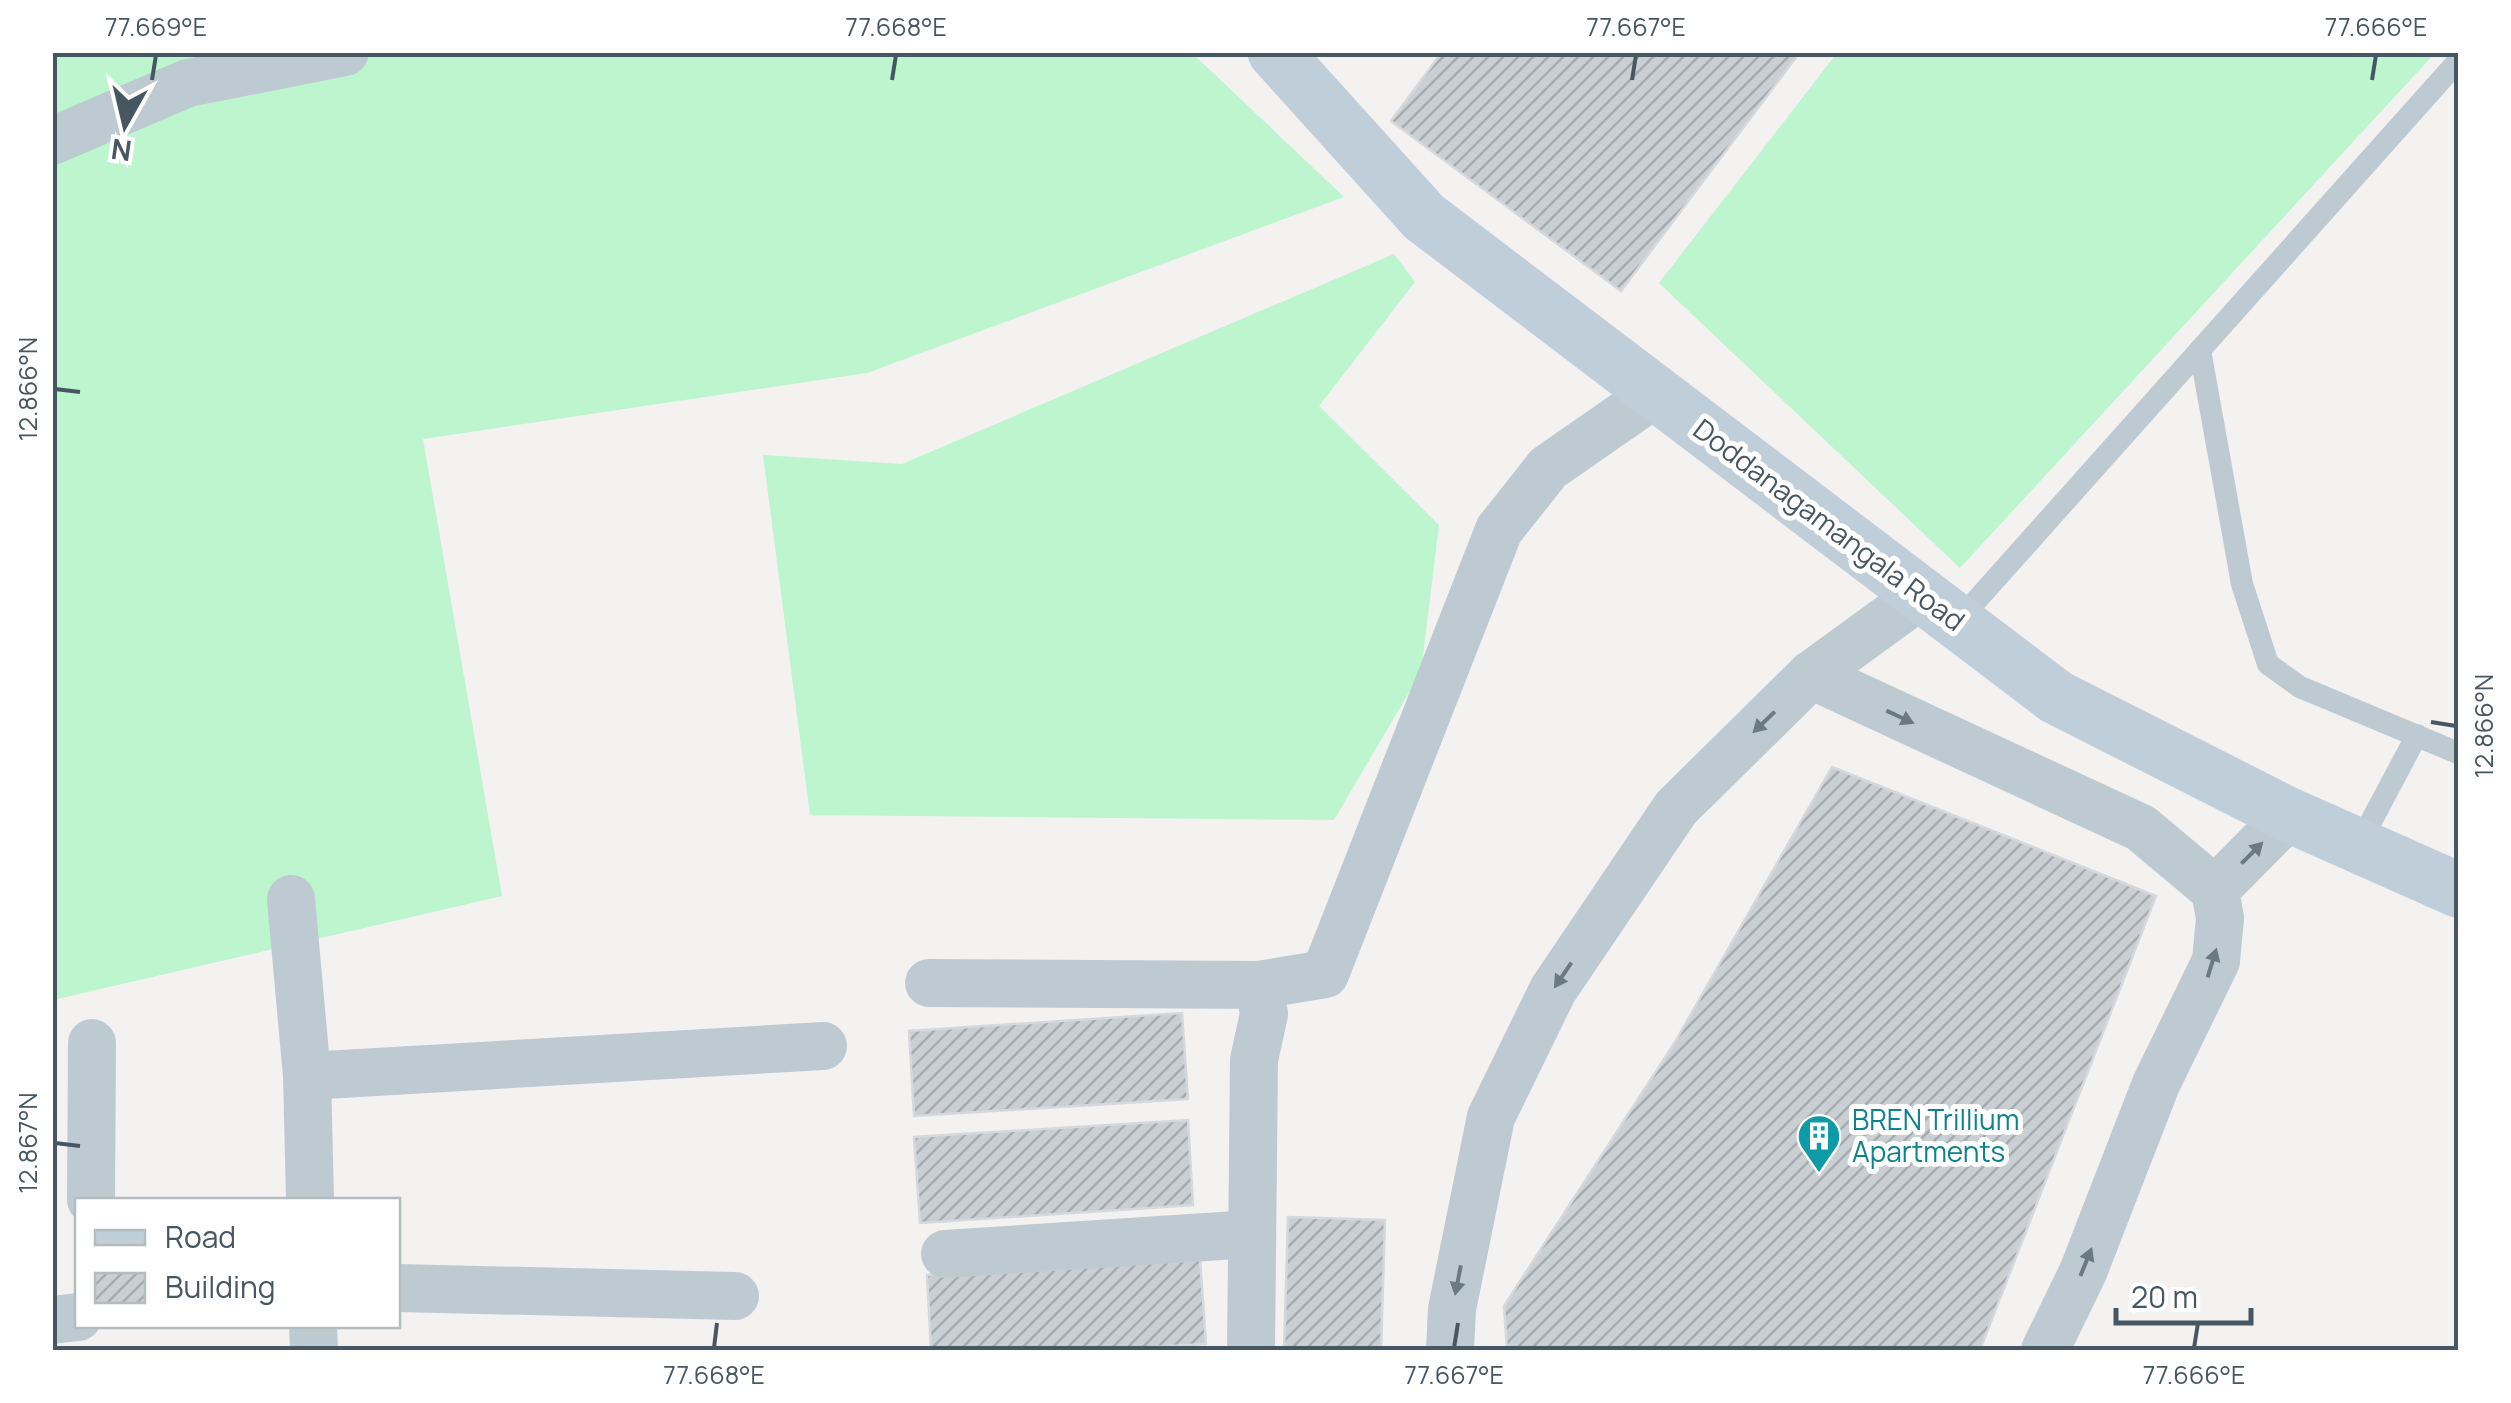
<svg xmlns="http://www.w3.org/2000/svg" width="2511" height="1403" viewBox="0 0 2511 1403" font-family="Manrope,sans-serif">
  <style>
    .grass { fill: #bcf5ce }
    .building { fill: url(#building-hatch); stroke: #d5d8dd; stroke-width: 2.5 }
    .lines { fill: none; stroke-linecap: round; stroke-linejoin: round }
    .lane { stroke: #becad2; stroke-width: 22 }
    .street { stroke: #becad2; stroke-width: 48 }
    .secondary { stroke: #c0ceda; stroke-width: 55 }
    .oneway { fill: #6a7a83 }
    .ticks { fill: none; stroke: #465761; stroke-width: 4 }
    .labels { text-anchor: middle; stroke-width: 10; stroke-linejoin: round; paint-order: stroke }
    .street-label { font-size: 28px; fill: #465761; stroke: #fff }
    .culture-label { font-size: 28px; fill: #0d838f; stroke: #fff; text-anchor: start }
    .neatline { fill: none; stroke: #465761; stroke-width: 4 }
    .ticks-label { font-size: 25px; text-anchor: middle; fill: #465761 }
  </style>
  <defs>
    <pattern id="building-hatch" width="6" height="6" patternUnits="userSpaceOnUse" patternTransform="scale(2.5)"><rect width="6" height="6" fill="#cacfd4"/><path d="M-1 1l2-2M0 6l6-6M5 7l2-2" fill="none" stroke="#a6abaf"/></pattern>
  </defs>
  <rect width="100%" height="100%" fill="#f4f1f1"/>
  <g class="grass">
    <path d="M52 53H1192L1344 197 867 373 423 439 502 896 53 1000Z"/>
    <path d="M1837 53V52L2435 53 1960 568 1659 283Z"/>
    <path d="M1394 254 1415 282 1319 406 1439 525 1421 672 1334 820 810 815 763 455 902 464Z"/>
  </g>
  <g class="building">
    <path d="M1442 52H1800L1621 291 1391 121Z"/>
    <path d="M1832 767 2156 896 1980 1350H1507L1504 1306 1675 1042Z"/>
    <path d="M1182 1013 1188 1099 914 1116 909 1031Z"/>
    <path d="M1188 1120 1193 1205 920 1223 914 1137Z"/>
    <path d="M1288 1217 1385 1220 1381 1350H1284Z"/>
    <path d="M1200 1259 1206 1344 1101 1350H931L927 1275Z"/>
  </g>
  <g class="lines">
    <g class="lane">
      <path d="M2200 350 2242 584 2268 664 2300 687 2458 753"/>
      <path d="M1958 621 2458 61"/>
      <path d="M2358 846 2417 735"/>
    </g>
    <g class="street">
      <path d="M52 141 188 83 345 52"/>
      <path d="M1811 675 2141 828 2215 890 2220 918 2216 961 2156 1084 2083 1272 2045 1350"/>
      <path d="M2215 890 2289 815"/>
      <path d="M291 899 307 1076 310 1200"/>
      <path d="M929 983 1259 985 1325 974 1499 530 1548 468 1656 393"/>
      <path d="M307 1076 823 1046"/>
      <path d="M91 1200 92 1043"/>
      <path d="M945 1254 1252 1234"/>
      <path d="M398 1288 735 1296"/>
      <path d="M52 1320 78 1317"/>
      <path d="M313 1326 314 1350"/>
      <path d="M1251 1350 1254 1060 1264 1014 1259 985"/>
      <path d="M1450 1350 1452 1309 1491 1117 1553 990 1676 808 1811 675 1921 595"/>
    </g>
    <path class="secondary" d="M1275 52 1424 217 2056 697 2289 815 2458 890"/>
  </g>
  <defs><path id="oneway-solid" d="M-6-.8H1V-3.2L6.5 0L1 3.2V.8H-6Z" transform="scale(2.5)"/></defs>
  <g class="oneway">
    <use href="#oneway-solid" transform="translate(1900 717) rotate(25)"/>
    <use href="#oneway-solid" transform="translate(1764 722) rotate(136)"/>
    <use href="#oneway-solid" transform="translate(2252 853) rotate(-45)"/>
    <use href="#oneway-solid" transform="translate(2212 963) rotate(-73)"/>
    <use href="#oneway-solid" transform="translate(1563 975) rotate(124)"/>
    <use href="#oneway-solid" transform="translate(2086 1262) rotate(-68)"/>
    <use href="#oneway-solid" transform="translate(1458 1280) rotate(101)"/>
  </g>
  <path class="ticks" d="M152 80 156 55M892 80 896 55M1632 80 1636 55M2372 80 2376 55M55 389 80 392M2431 722 2456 726M55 1143 80 1146M714 1348 717 1323M1454 1348 1458 1323M2194 1348 2198 1323"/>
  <defs>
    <g id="building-pin" transform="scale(2.25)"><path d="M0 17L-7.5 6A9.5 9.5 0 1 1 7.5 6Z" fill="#0f9aa8" stroke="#fff"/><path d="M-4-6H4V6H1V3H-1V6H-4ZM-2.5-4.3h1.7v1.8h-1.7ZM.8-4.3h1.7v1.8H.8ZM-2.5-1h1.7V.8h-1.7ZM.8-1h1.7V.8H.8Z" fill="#fff"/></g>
  </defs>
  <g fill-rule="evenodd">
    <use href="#building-pin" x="1819" y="1136"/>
  </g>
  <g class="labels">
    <g class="street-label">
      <text transform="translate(1829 525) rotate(37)" y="10">Doddanagamangala Road</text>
    </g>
    <g class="culture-label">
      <text x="1852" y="1130">BREN Trillium<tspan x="1852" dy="32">Apartments</tspan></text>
    </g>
  </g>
  <rect width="2511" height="1403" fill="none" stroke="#ffffff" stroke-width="110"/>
  <rect x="75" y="1198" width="325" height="130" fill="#ffffff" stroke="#b5bcc0" stroke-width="2.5"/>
  <rect x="95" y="1230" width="50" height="15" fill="#c0ceda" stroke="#b5bcc0" stroke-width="2.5"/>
  <text x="165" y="1248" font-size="30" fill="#465761">Road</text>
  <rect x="95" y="1273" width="50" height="30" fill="url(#building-hatch)" stroke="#b5bcc0" stroke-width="2.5"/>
  <text x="165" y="1298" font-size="30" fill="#465761">Building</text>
  <g transform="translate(125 125) rotate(188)" stroke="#ffffff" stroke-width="8" paint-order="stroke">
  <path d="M0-8L18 38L0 25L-18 38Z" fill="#465761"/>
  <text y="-15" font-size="28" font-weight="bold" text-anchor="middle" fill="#465761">N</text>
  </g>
  <path d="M2116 1308v15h135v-15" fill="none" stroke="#465761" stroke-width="5"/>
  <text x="2131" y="1308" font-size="30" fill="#465761" stroke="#ffffff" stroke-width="8" paint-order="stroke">20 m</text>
  <rect x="55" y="55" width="2401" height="1293" class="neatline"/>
  <g class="ticks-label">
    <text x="156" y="36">77.669°E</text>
    <text x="896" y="36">77.668°E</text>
    <text x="1636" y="36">77.667°E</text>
    <text x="2376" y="36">77.666°E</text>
    <text transform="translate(28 389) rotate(-90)" y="9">12.866°N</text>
    <text transform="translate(2484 726) rotate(-90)" y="9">12.866°N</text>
    <text transform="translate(28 1143) rotate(-90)" y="9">12.867°N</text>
    <text x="714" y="1384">77.668°E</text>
    <text x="1454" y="1384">77.667°E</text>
    <text x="2194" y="1384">77.666°E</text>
  </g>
</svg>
